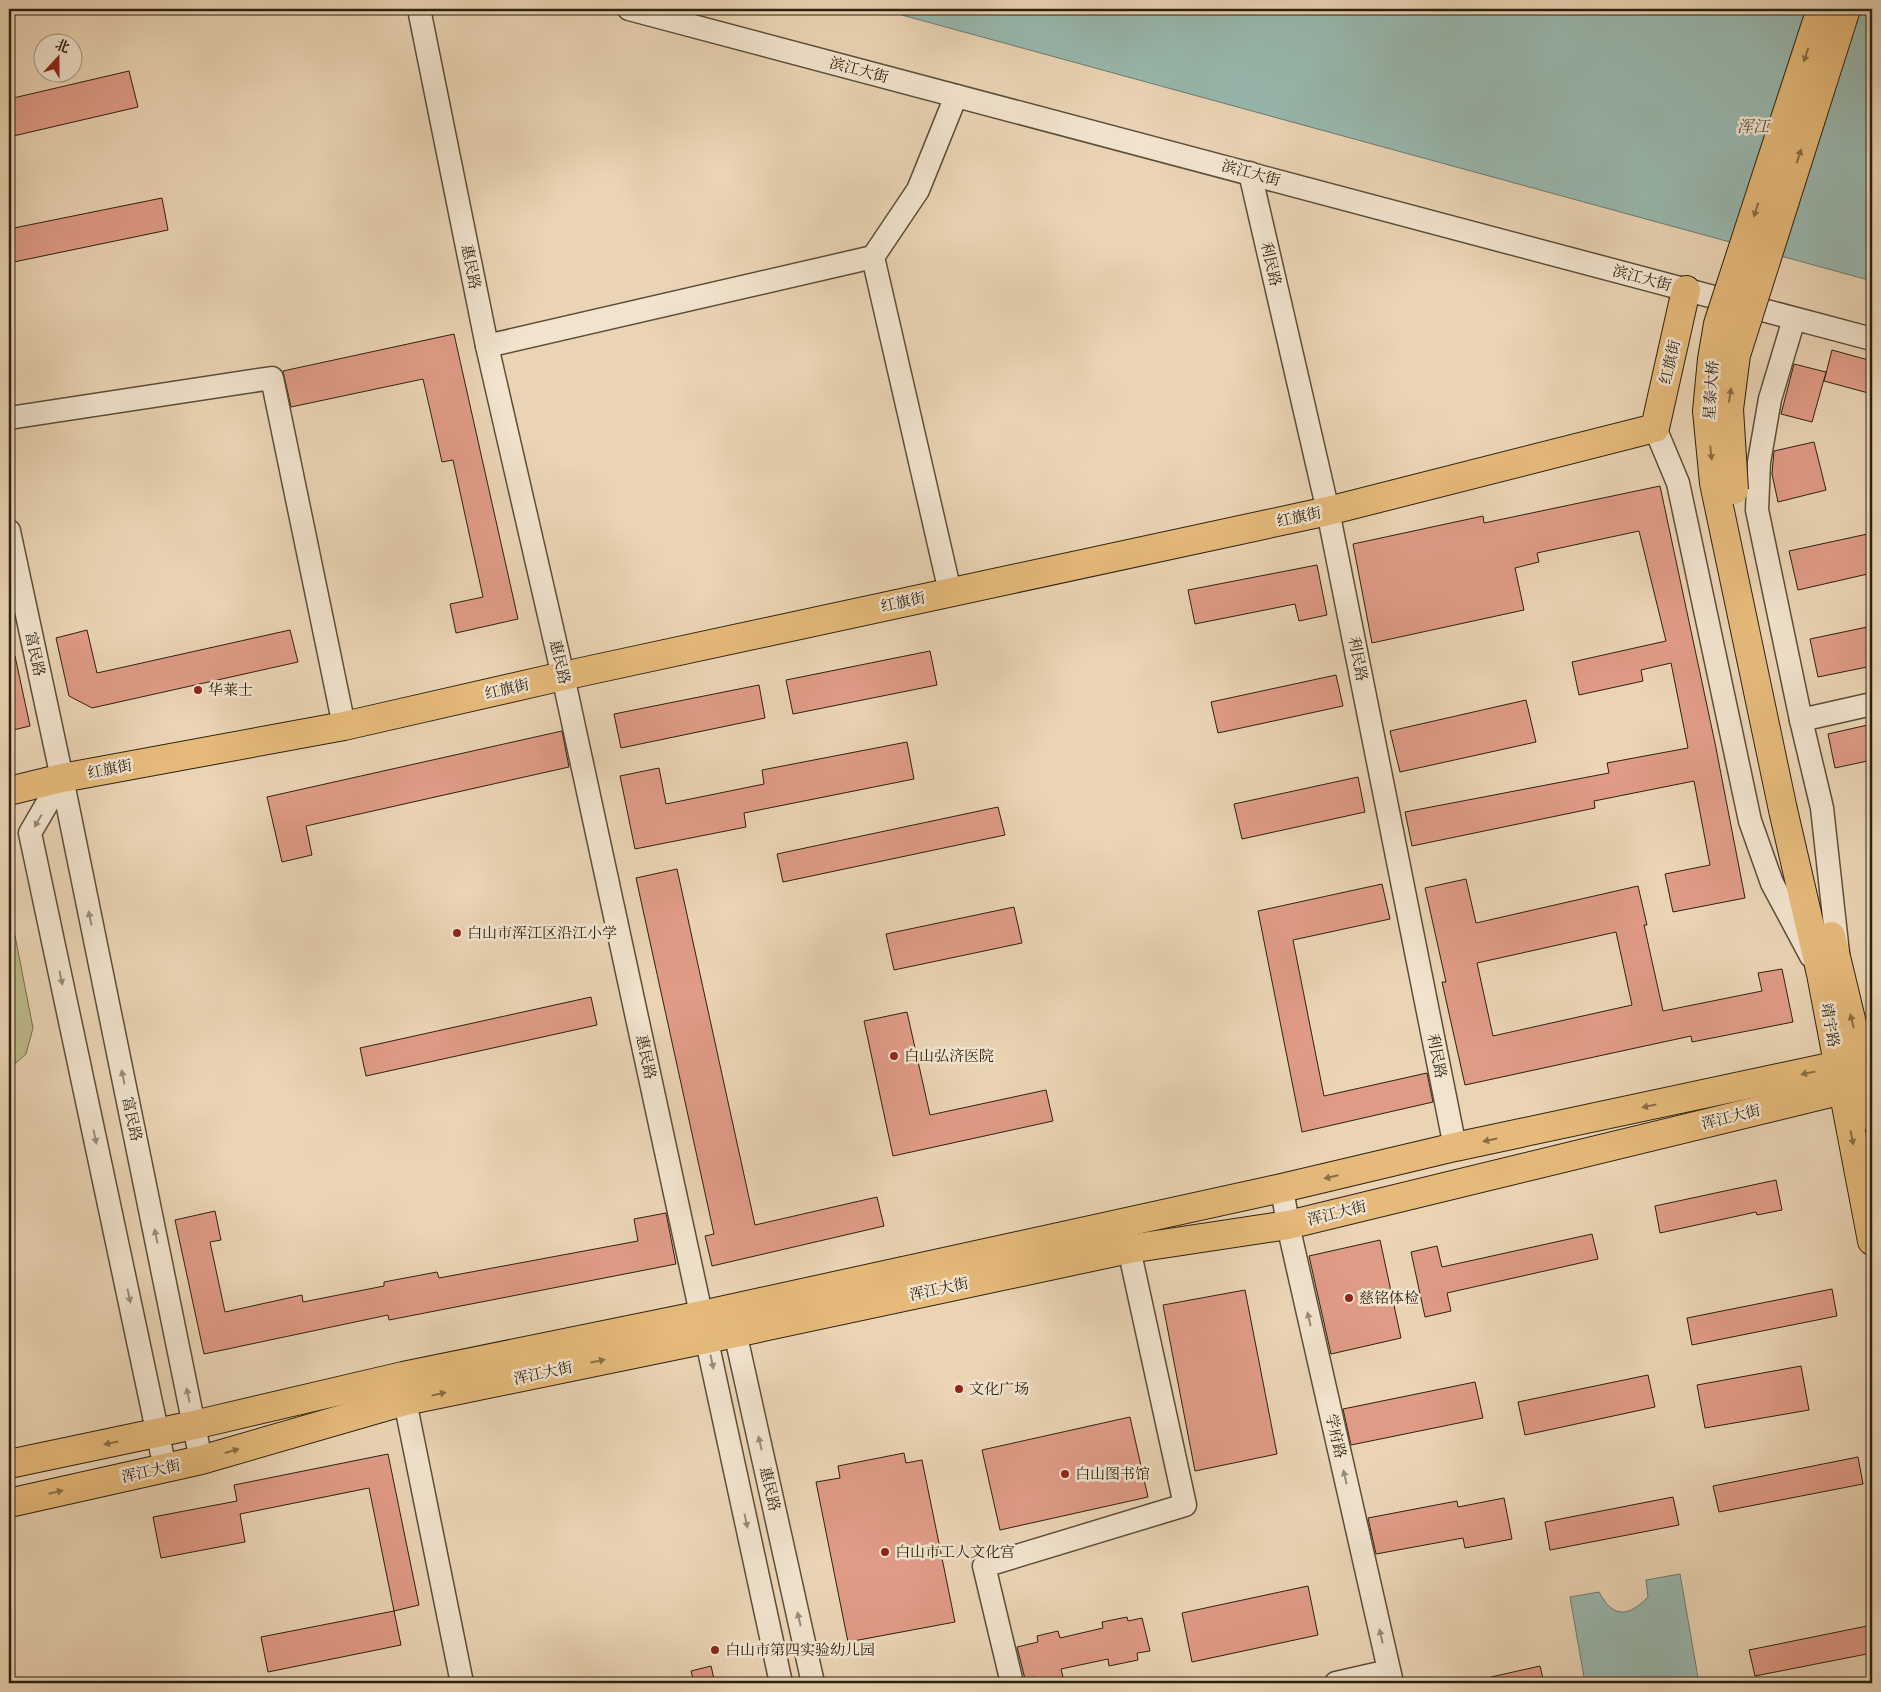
<svg xmlns="http://www.w3.org/2000/svg" width="1881" height="1692" viewBox="0 0 1881 1692" font-family="'Old Standard TT','Noto Serif SC',serif">
  <style>
    .green { fill: #bcbb89; stroke: #746e4c }
    .water { fill: #98b8ae; stroke: #6d7c6f }
    .building { fill: #e09b86; stroke: #2c2110; fill-rule: evenodd }
    .lines { fill: none; stroke-linecap: round; stroke-linejoin: round }
    .minor-casing { stroke: #5c4e39; stroke-width: 25 }
    .major-casing { stroke: #2c2110; stroke-width: 30 }
    .minor { stroke: #f1e3ce; stroke-width: 22 }
    .major { stroke: #e5ba7a; stroke-width: 28 }
    .major-bridge-casing { stroke: #2c2110; stroke-width: 30; stroke-linecap: butt }
    .major-bridge { stroke: #e5ba7a; stroke-width: 28 }
    .oneway { fill: #886e45 }
    .oneway2 { fill: #988c78 }
    .poi-dot { fill: #8f2418; stroke: #f1e3ce; stroke-width: 2 }
    .labels { text-anchor: middle; stroke-width: 5; stroke-linejoin: round; paint-order: stroke }
    .street-label { font-size: 15px; fill: #2c2110; stroke: #f1e3ce }
    .poi-label { font-size: 15px; fill: #2c2110; stroke: #f1e3ce; text-anchor: start }
    .water-label { font-size: 16px; font-style: italic; fill: #4c4e3f; stroke: #f1e3ce }
  </style>
  <rect width="100%" height="100%" fill="#ead4b4"/>
  <filter id="stains"><feTurbulence type="fractalNoise" baseFrequency=".004" numOctaves="4"/><feColorMatrix values="0 0 0 0 .2 0 0 0 0 .09 0 0 0 0 .02 0 0 0 .5 -.17"/></filter>
  <radialGradient id="worn" r=".72"><stop offset=".6" stop-color="#630" stop-opacity="0"/><stop offset="1" stop-color="#630" stop-opacity=".3"/></radialGradient>
  <path class="green" d="M9 905 33 1028 26 1054 9 1069Z"/>
  <g class="water">
    <path d="M880 9H1872V281Z"/>
    <path d="M1680 1574 1699 1683H1585L1570 1597 1599 1592C1614 1620 1629 1616 1648 1597L1646 1580Z"/>
  </g>
  <g class="building">
    <path d="M129 71 138 107 9 137V99Z"/>
    <path d="M162 198 168 230 9 263V229Z"/>
    <path d="M454 334 518 619 456 633 450 604 483 597 453 460 442 462 423 379 291 407 283 371Z"/>
    <path d="M1832 350 1872 361V394L1824 381Z"/>
    <path d="M1794 364 1826 372 1812 422 1781 414Z"/>
    <path d="M1814 442 1826 490 1778 502 1772 474 1774 451Z"/>
    <path d="M1660 486 1715 743 1745 898 1673 912 1665 874 1710 865 1694 781 1594 801 1595 808 1412 846 1405 812 1609 773 1607 763 1688 748 1671 663 1641 670 1643 681 1579 695 1572 662 1666 641 1639 531 1537 553 1539 562 1515 568 1524 610 1372 643 1353 544 1483 516 1484 523Z"/>
    <path d="M1872 533V573L1798 590 1789 551Z"/>
    <path d="M1317 565 1327 615 1299 621 1295 604 1195 624 1188 590Z"/>
    <path d="M1872 626V666L1818 677 1810 639Z"/>
    <path d="M87 630 97 673 290 630 298 662 92 708 69 696 56 638Z"/>
    <path d="M930 651 937 685 793 714 786 680Z"/>
    <path d="M15 656 30 726 9 731V657Z"/>
    <path d="M1336 675 1343 706 1218 733 1211 702Z"/>
    <path d="M759 685 765 718 621 748 614 714Z"/>
    <path d="M1526 700 1536 742 1400 772 1390 731Z"/>
    <path d="M1872 724V760L1835 768 1828 734Z"/>
    <path d="M562 731 569 767 306 826 312 855 282 862 267 797Z"/>
    <path d="M907 742 914 779 744 813 746 827 635 849 620 776 659 768 666 804 764 784 762 770Z"/>
    <path d="M1358 777 1365 812 1242 839 1234 804Z"/>
    <path d="M998 807 1005 835 783 882 777 854Z"/>
    <path d="M677 869 755 1225 877 1197 884 1226 712 1266 705 1236 714 1234 636 878Z"/>
    <path d="M1466 879 1476 923 1638 886 1647 925H1644L1663 1011 1762 991 1758 973 1782 969 1793 1022 1692 1042 1691 1036 1465 1085 1442 982H1446L1425 888ZM1616 932 1632 1005 1493 1036 1477 963Z"/>
    <path d="M1382 884 1390 919 1293 940 1324 1096 1427 1073 1433 1102 1302 1132 1258 911Z"/>
    <path d="M1014 907 1022 943 894 970 886 934Z"/>
    <path d="M591 997 597 1025 366 1076 360 1048Z"/>
    <path d="M907 1012 930 1115 1046 1090 1053 1121 893 1156 864 1021Z"/>
    <path d="M1776 1180 1782 1210 1757 1215 1756 1212 1660 1233 1655 1206Z"/>
    <path d="M215 1211 221 1240 210 1242 225 1312 302 1295 303 1302 384 1286V1282L437 1272 439 1278 638 1241 634 1219 666 1213 676 1264 389 1320 388 1315 204 1354 175 1220Z"/>
    <path d="M1592 1234 1598 1259 1447 1293 1451 1311 1425 1317 1411 1252 1437 1246 1442 1267Z"/>
    <path d="M1380 1240 1401 1338 1331 1354 1309 1256Z"/>
    <path d="M1832 1289 1837 1316 1692 1345 1687 1318Z"/>
    <path d="M1245 1290 1277 1454 1195 1471 1163 1305Z"/>
    <path d="M1801 1366 1809 1410 1705 1428 1697 1385Z"/>
    <path d="M1648 1375 1655 1407 1525 1435 1518 1402Z"/>
    <path d="M1475 1382 1483 1418 1351 1445 1343 1409Z"/>
    <path d="M1130 1417 1148 1497 1000 1530 982 1450Z"/>
    <path d="M904 1453 906 1463 922 1460 955 1622 848 1642 816 1482 840 1478 838 1466Z"/>
    <path d="M388 1454 419 1605 394 1611 369 1488 240 1514 245 1542 161 1558 153 1517 237 1501 234 1485Z"/>
    <path d="M1858 1457 1863 1484 1719 1512 1713 1486Z"/>
    <path d="M1673 1497 1679 1525 1550 1550 1545 1522Z"/>
    <path d="M1504 1498 1512 1539 1465 1548 1463 1538 1376 1554 1368 1518 1457 1501 1458 1507Z"/>
    <path d="M1308 1586 1318 1635 1192 1662 1182 1613Z"/>
    <path d="M394 1611 401 1645 268 1672 261 1637Z"/>
    <path d="M1127 1617 1128 1621 1142 1618 1150 1651 1137 1653 1138 1660 1109 1666 1108 1659 1061 1669 1063 1677 1035 1683 1034 1677 1025 1679 1017 1647 1038 1642 1037 1636 1058 1631 1060 1638 1103 1628 1102 1622Z"/>
    <path d="M1872 1625V1653L1755 1676 1749 1650Z"/>
    <path d="M711 1666 715 1683H694L691 1671Z"/>
    <path d="M1540 1666 1544 1683H1492L1491 1677Z"/>
  </g>
  <g class="lines">
    <g class="minor-casing">
      <g id="minor">
        <path d="M419 9 487 346 563 676 781 1683"/>
        <path d="M629 9 1872 339"/>
        <path d="M1250 173 1328 511 1455 1147"/>
        <path d="M1794 319 1770 399 1759 462 1757 510 1801 720 1822 808 1838 953"/>
        <path d="M487 346 873 257"/>
        <path d="M9 418 272 378 344 726"/>
        <path d="M1655 428 1678 483 1750 821 1772 883 1811 956"/>
        <path d="M9 531 62 778 201 1460"/>
        <path d="M950 592 873 257 918 190 956 96"/>
        <path d="M1801 720 1872 704"/>
        <path d="M62 778 30 833 165 1468"/>
        <path d="M1282 1188 1288 1225 1392 1683"/>
        <path d="M721 1324 735 1332 813 1683"/>
        <path d="M403 1385 405 1401 462 1683"/>
        <path d="M1012 1683 984 1566 1185 1505 1129 1249"/>
        <path d="M1336 1683 1389 1671"/>
      </g>
    </g>
    <g class="major-casing">
      <g id="major">
        <path d="M9 791 62 778 344 726 563 676 1328 511 1655 428 1686 290"/>
        <path d="M1783 810 1821 974 1872 1241"/>
        <path d="M1831 936 1861 1061 1872 1117"/>
        <path d="M9 1464 194 1425 403 1376 702 1315 1282 1188 1455 1147 1872 1058"/>
        <path d="M9 1503 201 1460 405 1401 707 1339 1129 1249 1288 1225 1843 1090 1872 1084"/>
      </g>
    </g>
    <use href="#minor" class="minor"/>
    <use href="#major" class="major"/>
    <g class="major-bridge-casing">
      <g id="major-bridge">
        <path d="M1734 490 1729 409 1736 355 1846 9"/>
        <path d="M1783 810 1714 483 1707 411 1712 359 1718 324 1821 9"/>
      </g>
    </g>
    <use href="#major-bridge" class="major-bridge"/>
  </g>
  <defs><path id="oneway-solid" d="M-6-.8H1V-3.2L6.5 0L1 3.2V.8H-6Z" transform="scale(1.25)"/></defs>
  <g class="oneway">
    <use href="#oneway-solid" transform="translate(1806 55) rotate(108)"/>
    <use href="#oneway-solid" transform="translate(1799 156) rotate(-72)"/>
    <use href="#oneway-solid" transform="translate(1756 210) rotate(108)"/>
    <use href="#oneway-solid" transform="translate(1730 395) rotate(-82)"/>
    <use href="#oneway-solid" transform="translate(1711 453) rotate(84)"/>
    <use href="#oneway-solid" transform="translate(1852 1021) rotate(-104)"/>
    <use href="#oneway-solid" transform="translate(1808 1073) rotate(168)"/>
    <use href="#oneway-solid" transform="translate(1649 1106) rotate(168)"/>
    <use href="#oneway-solid" transform="translate(1852 1138) rotate(79)"/>
    <use href="#oneway-solid" transform="translate(1490 1140) rotate(168)"/>
    <use href="#oneway-solid" transform="translate(1331 1177) rotate(167)"/>
    <use href="#oneway-solid" transform="translate(598 1361) rotate(-12)"/>
    <use href="#oneway-solid" transform="translate(439 1394) rotate(-12)"/>
    <use href="#oneway-solid" transform="translate(111 1443) rotate(168)"/>
    <use href="#oneway-solid" transform="translate(232 1451) rotate(-16)"/>
    <use href="#oneway-solid" transform="translate(56 1492) rotate(-13)"/>
  </g>
  <g class="oneway2">
    <use href="#oneway-solid" transform="translate(38 821) rotate(120)"/>
    <use href="#oneway-solid" transform="translate(90 918) rotate(-102)"/>
    <use href="#oneway-solid" transform="translate(61 978) rotate(78)"/>
    <use href="#oneway-solid" transform="translate(123 1077) rotate(-102)"/>
    <use href="#oneway-solid" transform="translate(95 1137) rotate(78)"/>
    <use href="#oneway-solid" transform="translate(156 1236) rotate(-102)"/>
    <use href="#oneway-solid" transform="translate(129 1296) rotate(78)"/>
    <use href="#oneway-solid" transform="translate(1309 1319) rotate(-103)"/>
    <use href="#oneway-solid" transform="translate(712 1362) rotate(78)"/>
    <use href="#oneway-solid" transform="translate(188 1395) rotate(-102)"/>
    <use href="#oneway-solid" transform="translate(760 1443) rotate(-103)"/>
    <use href="#oneway-solid" transform="translate(1345 1477) rotate(-103)"/>
    <use href="#oneway-solid" transform="translate(746 1521) rotate(78)"/>
    <use href="#oneway-solid" transform="translate(799 1619) rotate(-103)"/>
    <use href="#oneway-solid" transform="translate(1381 1636) rotate(-103)"/>
  </g>
  <g class="poi-dot">
    <circle cx="198" cy="690" r="5"/>
    <circle cx="457" cy="933" r="5"/>
    <circle cx="894" cy="1056" r="5"/>
    <circle cx="1349" cy="1298" r="5"/>
    <circle cx="959" cy="1389" r="5"/>
    <circle cx="1065" cy="1474" r="5"/>
    <circle cx="885" cy="1552" r="5"/>
    <circle cx="715" cy="1650" r="5"/>
  </g>
  <g class="labels">
    <g class="street-label">
      <text transform="translate(859 70) rotate(15)" y="5">滨江大街</text>
      <text transform="translate(1251 173) rotate(15)" y="5">滨江大街</text>
      <text transform="translate(1271 264) rotate(77)" y="5">利民路</text>
      <text transform="translate(471 267) rotate(79)" y="5">惠民路</text>
      <text transform="translate(1642 278) rotate(15)" y="5">滨江大街</text>
      <text transform="translate(1670 362) rotate(-77)" y="5">红旗街</text>
      <text transform="translate(1711 390) rotate(-86)" y="5">星泰大桥</text>
      <text transform="translate(1299 517) rotate(-12)" y="5">红旗街</text>
      <text transform="translate(903 602) rotate(-12)" y="5">红旗街</text>
      <text transform="translate(35 654) rotate(78)" y="5">富民路</text>
      <text transform="translate(1358 659) rotate(79)" y="5">利民路</text>
      <text transform="translate(560 662) rotate(77)" y="5">惠民路</text>
      <text transform="translate(507 689) rotate(-13)" y="5">红旗街</text>
      <text transform="translate(110 769) rotate(-11)" y="5">红旗街</text>
      <text transform="translate(1830 1025) rotate(80)" y="5">靖宇路</text>
      <text transform="translate(1437 1056) rotate(79)" y="5">利民路</text>
      <text transform="translate(646 1057) rotate(78)" y="5">惠民路</text>
      <text transform="translate(1731 1117) rotate(-14)" y="5">浑江大街</text>
      <text transform="translate(132 1119) rotate(78)" y="5">富民路</text>
      <text transform="translate(1337 1213) rotate(-14)" y="5">浑江大街</text>
      <text transform="translate(939 1289) rotate(-12)" y="5">浑江大街</text>
      <text transform="translate(543 1373) rotate(-12)" y="5">浑江大街</text>
      <text transform="translate(1336 1436) rotate(77)" y="5">学府路</text>
      <text transform="translate(151 1471) rotate(-12)" y="5">浑江大街</text>
      <text transform="translate(770 1489) rotate(77)" y="5">惠民路</text>
    </g>
    <g class="poi-label">
      <text x="208" y="695">华莱士</text>
      <text x="467" y="938">白山市浑江区沿江小学</text>
      <text x="904" y="1061">白山弘济医院</text>
      <text x="1359" y="1303">慈铭体检</text>
      <text x="969" y="1394">文化广场</text>
      <text x="1075" y="1479">白山图书馆</text>
      <text x="895" y="1557">白山市工人文化宫</text>
      <text x="725" y="1655">白山市第四实验幼儿园</text>
    </g>
    <g class="water-label">
      <text x="1753" y="132">浑江</text>
    </g>
  </g>
  <rect width="1881" height="1692" fill="none" stroke="#ead4b4" stroke-width="30"/>
  <rect x="10" y="10" width="1861" height="1672" fill="none" stroke="#2c2110" stroke-width="2.5"/>
  <rect x="15" y="15" width="1851" height="1662" fill="none" stroke="#2c2110"/>
  <g transform="translate(58 58) rotate(21)"><circle r="24" fill="#f1e3ce" stroke="#a29582"/>
  <path d="M0-4L9 19L0 12L-9 19Z" fill="#8f2418"/>
  <text y="-8" font-size="14" font-weight="bold" text-anchor="middle" fill="#2c2110">北</text>
  </g>
  <rect width="100%" height="100%" filter="url(#stains)"/>
  <rect width="100%" height="100%" fill="url(#worn)"/>
</svg>
